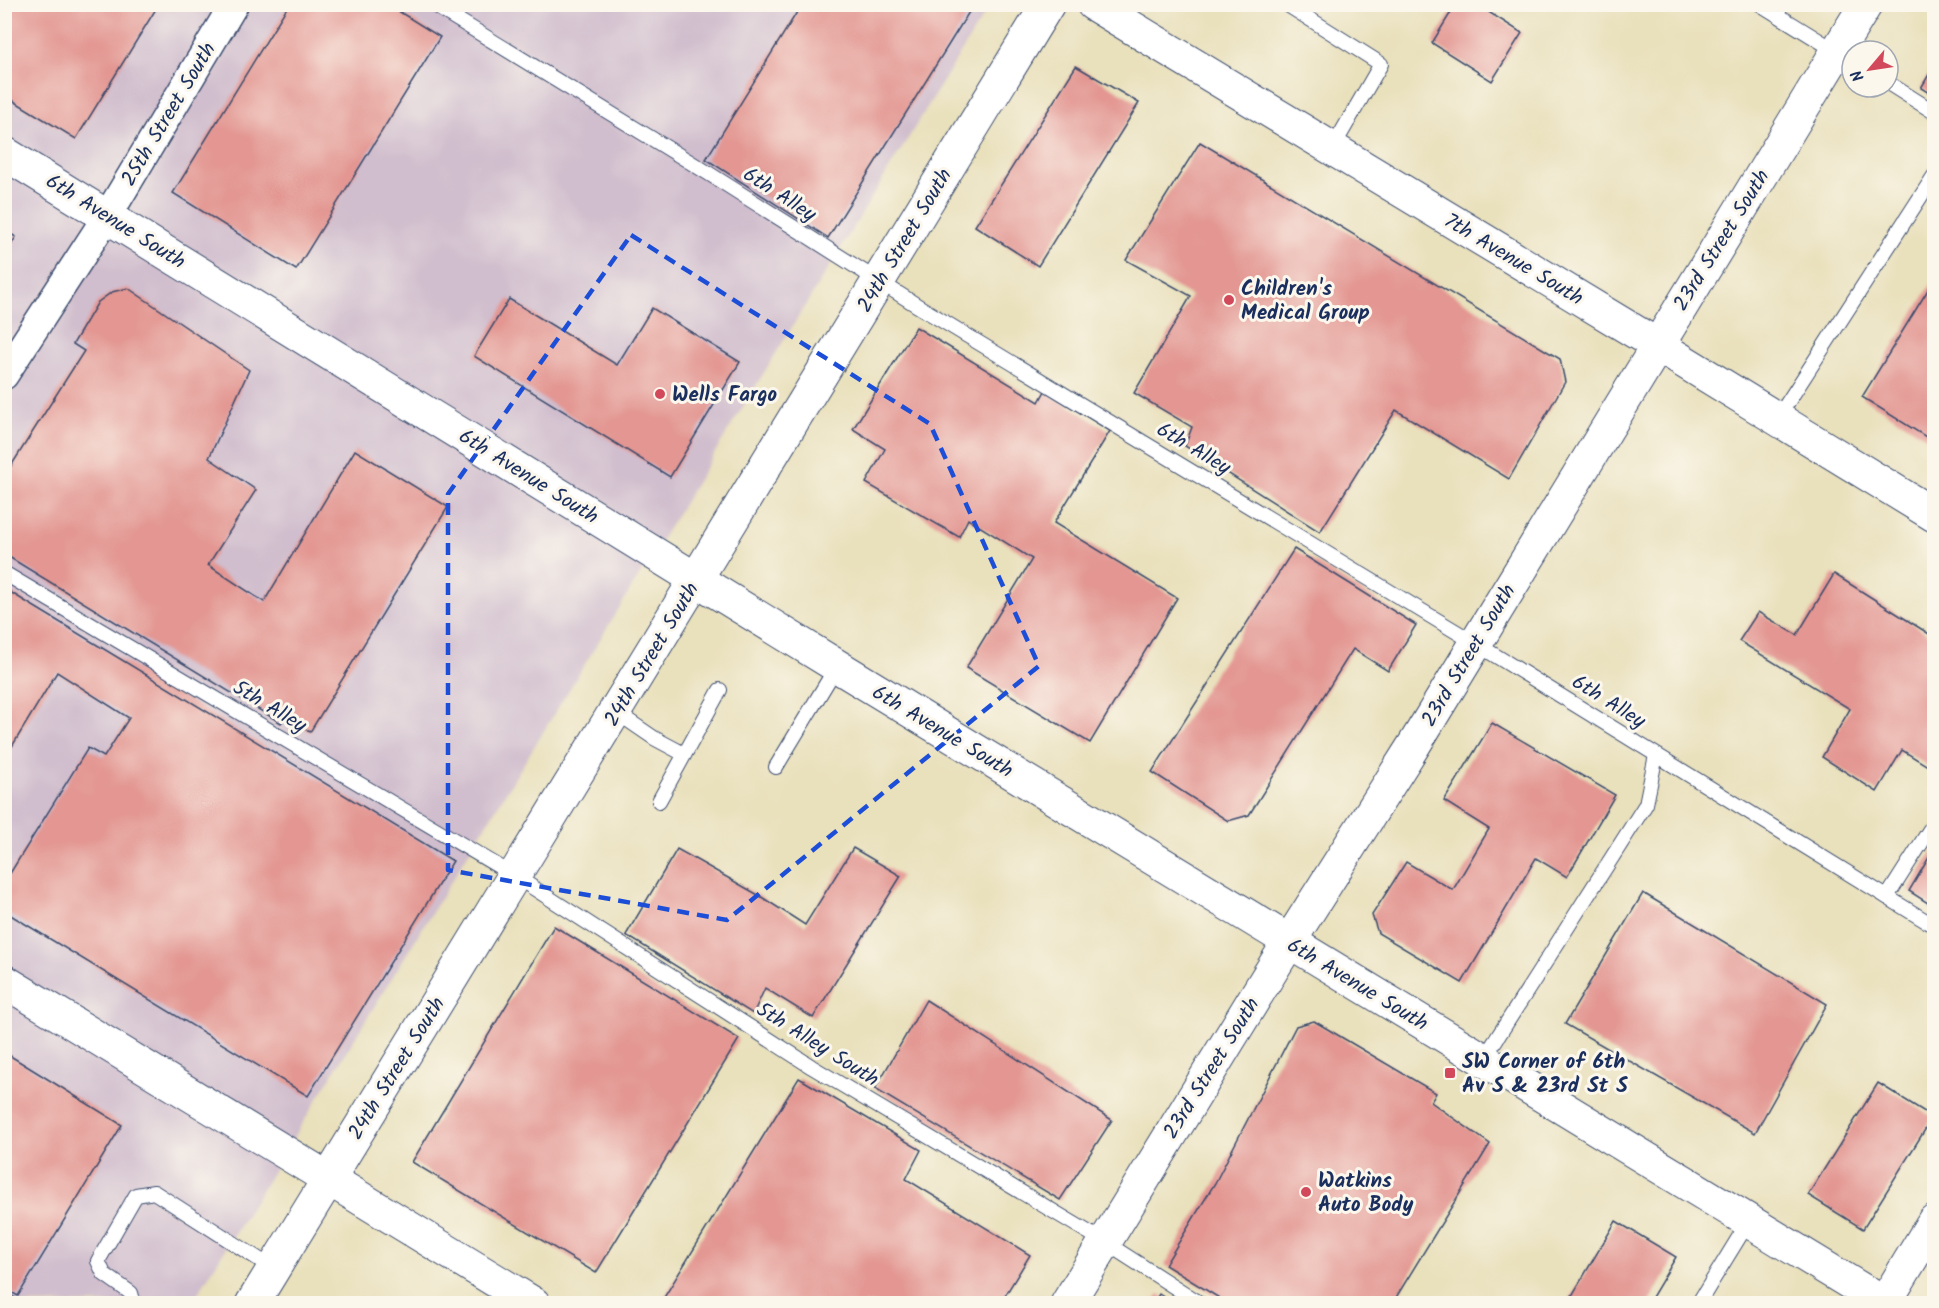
<svg xmlns="http://www.w3.org/2000/svg" width="1939" height="1308" viewBox="0 0 1939 1308" font-family="Kalam,sans-serif">
  <style>
    .industrial { fill: #d0bdcd }
    .building { fill: #e39692 }
    .lines { fill: none; stroke-linecap: round; stroke-linejoin: round }
    .lane-casing { stroke: #3a4a6c; stroke-width: 16 }
    .street-casing { stroke: #3a4a6c; stroke-width: 31 }
    .secondary-casing { stroke: #3a4a6c; stroke-width: 35 }
    .lane { stroke: #fff; stroke-width: 14 }
    .street { stroke: #fff; stroke-width: 28 }
    .secondary { stroke: #fff; stroke-width: 33 }
    .marked { fill: none; stroke: #1d4ed8; stroke-width: 4.5; stroke-dasharray: 12 8; stroke-linejoin: round }
    .poi-dot { fill: #d1495b; stroke: #fbf7ec; stroke-width: 2 }
    .labels { text-anchor: middle; stroke-width: 6; stroke-linejoin: round; paint-order: stroke }
    .street-label { font-size: 21px; fill: #1b2f5e; stroke: #fbf7ec }
    .poi-label { font-size: 21px; font-weight: bold; fill: #1b2f5e; stroke: #fbf7ec; text-anchor: start }
  </style>
  <rect width="100%" height="100%" fill="#fbf7ec"/>
  <filter id="ink" filterUnits="userSpaceOnUse"><feTurbulence type="fractalNoise" baseFrequency=".0167" numOctaves="2"/><feDisplacementMap in="SourceGraphic" scale="12" xChannelSelector="R" yChannelSelector="G"/><feConvolveMatrix kernelMatrix="1 2 1 2 8 2 1 2 1" color-interpolation-filters="sRGB"/></filter>
  <filter id="wash" filterUnits="userSpaceOnUse"><feTurbulence type="fractalNoise" baseFrequency=".008" numOctaves="4" result="noise"/><feDisplacementMap in="SourceGraphic" scale="24" xChannelSelector="R" yChannelSelector="G"/><feGaussianBlur stdDeviation="1.35" result="paint"/><feColorMatrix in="noise" values="0 0 0 0 0 0 0 0 0 0 0 0 0 0 0 0 0 1.4 0 .05"/><feComposite in="paint" operator="in"/></filter>
  <g filter="url(#wash)">
    <rect width="100%" height="100%" fill="#e9e0bc"/>
    <path class="industrial" d="M5 5H990L192 1303 5 1304Z"/>
    <g id="blocks">
      <g class="building">
        <path d="M4 4H159L76 139 4 95Z"/>
        <path d="M289 4H387L440 37 296 270 173 193Z"/>
        <path d="M802 4H974L828 238 706 159Z"/>
        <path d="M1456 4H1476L1522 33 1492 81 1432 43Z"/>
        <path d="M1076 66 1139 103 1038 266 975 226Z"/>
        <path d="M1934 66V96L1921 88Z"/>
        <path d="M1200 142 1560 359 1565 382 1509 479 1396 410 1320 532 1185 446 1192 427 1134 393 1191 296 1126 260Z"/>
        <path d="M4 230 16 237 4 256Z"/>
        <path d="M1934 280V442L1862 397Z"/>
        <path d="M128 288 249 370 209 458 256 490 208 565 264 602 355 450 448 507 310 732 286 717 281 723 4 554V477L84 351 73 344 98 302 112 292Z"/>
        <path d="M509 299 617 365 652 308 740 362 670 477 474 356Z"/>
        <path d="M916 327 1039 402 1045 391 1110 431 1054 523 1177 598 1090 743 966 668 1032 559 968 519 959 537 866 483 885 449 853 429Z"/>
        <path d="M1294 549 1416 625 1388 671 1353 649 1249 815 1228 821 1152 772Z"/>
        <path d="M1834 574 1934 637V770L1902 750 1877 792 1822 757 1850 709 1739 641 1758 612 1797 635Z"/>
        <path d="M5 589 453 861 308 1096 4 911V883L88 748 104 757 129 718 57 672 5 758Z"/>
        <path d="M1492 723 1615 795 1567 877 1536 858 1462 983 1378 933 1372 915 1406 862 1453 890 1489 829 1444 801Z"/>
        <path d="M853 848 901 876 813 1018 765 988 753 1014 626 935 677 849 760 896 805 925Z"/>
        <path d="M1934 849V907L1909 891Z"/>
        <path d="M1643 893 1827 1004 1755 1133 1565 1024Z"/>
        <path d="M554 926 739 1039 596 1273 412 1162Z"/>
        <path d="M926 1000 1112 1120 1060 1200 875 1089Z"/>
        <path d="M1314 1021 1436 1093 1431 1102 1490 1144 1392 1304H1229L1165 1265 1215 1183 1296 1026Z"/>
        <path d="M4 1052 122 1125 18 1296 4 1288Z"/>
        <path d="M799 1078 921 1150 906 1179 1030 1255 1000 1304H660Z"/>
        <path d="M1878 1083 1933 1117 1863 1229 1808 1195Z"/>
        <path d="M1616 1221 1676 1257 1648 1304H1567Z"/>
        <path d="M1159 1294 1174 1304H1153Z"/>
      </g>
    </g>
  </g>
  <g filter="url(#ink)">
    <use href="#blocks" fill-opacity="0" stroke="#3a4a6c" stroke-width="1.5"/>
    <g class="lines">
      <g class="lane-casing">
        <g id="lane">
          <path d="M432 4 708 173 918 306 1475 643 1934 926"/>
          <path d="M1286 4 1381 64 1332 149"/>
          <path d="M1760 4 1852 61"/>
          <path d="M1888 83 1934 112"/>
          <path d="M1777 419 1934 176"/>
          <path d="M4 573 515 876 812 1067 1103 1241 1201 1304"/>
          <path d="M616 712 654 738 684 754"/>
          <path d="M776 767 837 666"/>
          <path d="M659 801 720 690"/>
          <path d="M1887 897 1934 823"/>
          <path d="M1483 1060 1646 804 1656 755"/>
          <path d="M4 1300 11 1304"/>
          <path d="M134 1304 131 1293 104 1274 98 1261 136 1195 154 1192 274 1269"/>
          <path d="M1698 1304 1749 1221"/>
        </g>
      </g>
      <g class="street-casing">
        <path id="street" d="M4 375 108 215 234 4"/>
      </g>
      <g class="secondary-casing">
        <g id="secondary">
          <path d="M1093 4 1657 345 1934 515"/>
          <path d="M4 153 837 666 1885 1304"/>
          <path d="M4 981 534 1304"/>
          <path d="M252 1304 1048 4"/>
          <path d="M1067 1304 1289 942 1414 745 1866 4"/>
          <path d="M1884 1304 1934 1221"/>
        </g>
      </g>
      <use href="#lane" class="lane"/>
      <use href="#street" class="street"/>
      <use href="#secondary" class="secondary"/>
    </g>
  </g>
  <path class="marked" d="M631 235 930 424 1039 666 727 920 448 870V494Z"/>
  <g class="poi-dot">
    <circle cx="1229" cy="300" r="6"/>
    <circle cx="660" cy="394" r="6"/>
    <rect x="1444" y="1067" width="12" height="12" rx="3"/>
    <circle cx="1306" cy="1192" r="6"/>
  </g>
  <g class="labels">
    <g class="street-label">
      <text transform="translate(168 114) rotate(-59)" y="7">25th Street South</text>
      <text transform="translate(780 194) rotate(33)" y="7">6th Alley</text>
      <text transform="translate(116 221) rotate(32)" y="7">6th Avenue South</text>
      <text transform="translate(904 240) rotate(-59)" y="7">24th Street South</text>
      <text transform="translate(1721 240) rotate(-58)" y="7">23rd Street South</text>
      <text transform="translate(1514 259) rotate(31)" y="7">7th Avenue South</text>
      <text transform="translate(1194 448) rotate(31)" y="7">6th Alley</text>
      <text transform="translate(529 476) rotate(32)" y="7">6th Avenue South</text>
      <text transform="translate(651 654) rotate(-59)" y="7">24th Street South</text>
      <text transform="translate(1468 655) rotate(-59)" y="7">23rd Street South</text>
      <text transform="translate(1609 701) rotate(32)" y="7">6th Alley</text>
      <text transform="translate(270 706) rotate(31)" y="7">5th Alley</text>
      <text transform="translate(943 731) rotate(31)" y="7">6th Avenue South</text>
      <text transform="translate(1358 984) rotate(31)" y="7">6th Avenue South</text>
      <text transform="translate(818 1044) rotate(32)" y="7">5th Alley South</text>
      <text transform="translate(396 1068) rotate(-58)" y="7">24th Street South</text>
      <text transform="translate(1211 1068) rotate(-58)" y="7">23rd Street South</text>
    </g>
    <g class="poi-label">
      <text x="1241" y="295">Children's<tspan x="1241" dy="24">Medical Group</tspan></text>
      <text x="672" y="401">Wells Fargo</text>
      <text x="1462" y="1068">SW Corner of 6th<tspan x="1462" dy="24">Av S &amp; 23rd St S</tspan></text>
      <text x="1318" y="1187">Watkins<tspan x="1318" dy="24">Auto Body</tspan></text>
    </g>
  </g>
  <rect width="1939" height="1308" fill="none" stroke="#fbf7ec" stroke-width="24"/>
  <g transform="translate(1870 69) rotate(241)"><circle r="28" fill="#fbf7ec" stroke="#a1a7b3" stroke-width="1.5"/>
  <path d="M0-4.5L10 22L0 15L-10 22Z" fill="#d1495b"/>
  <text y="-9" font-size="16" font-weight="bold" text-anchor="middle" fill="#1b2f5e">N</text>
  </g>
</svg>
